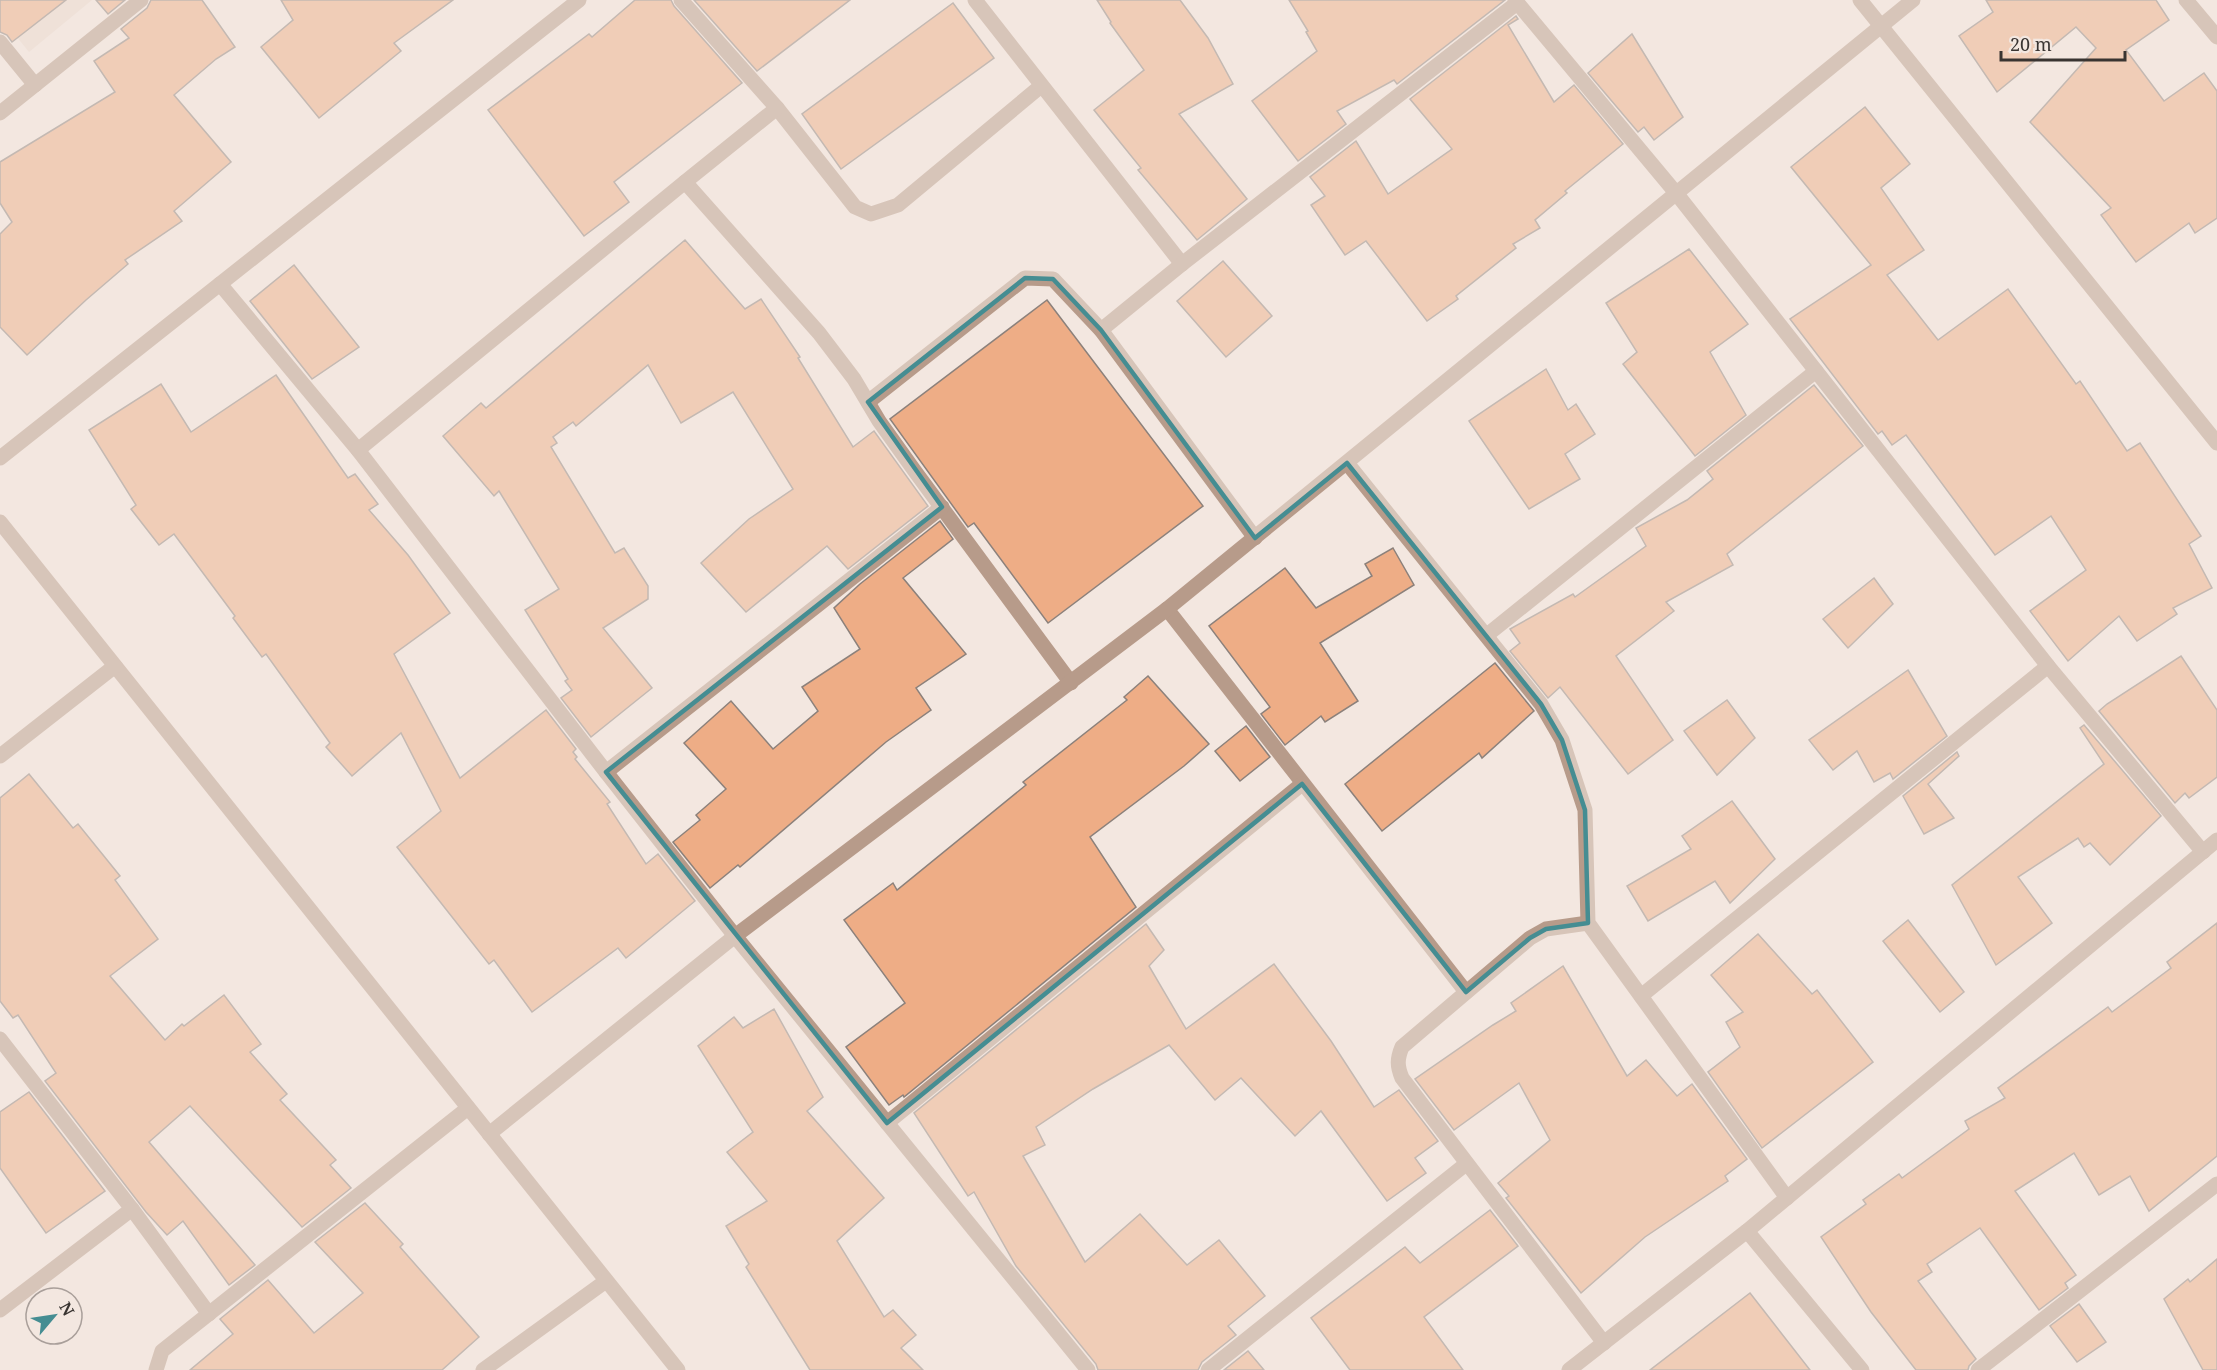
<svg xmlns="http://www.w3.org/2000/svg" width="2217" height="1370" viewBox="0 0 2217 1370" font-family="'Noto Serif',serif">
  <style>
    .built { fill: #ecd9ce }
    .building { fill: #eead86; stroke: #8c817b; stroke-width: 1.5 }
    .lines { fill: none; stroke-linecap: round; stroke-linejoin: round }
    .minor { stroke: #b79b8a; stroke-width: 15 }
    .marked { fill: none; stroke: #458d92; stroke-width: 4.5; stroke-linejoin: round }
  </style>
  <rect width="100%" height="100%" fill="#f3e7e0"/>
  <path class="built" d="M0 0H92L29 52 0 16Z"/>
  <g class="building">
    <path d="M0 0H66L12 42 7 35 0 32Z"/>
    <path d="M96 0H125L108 14Z"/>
    <path d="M151 0H202L235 47 216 59 174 95 231 162 174 211 182 221 125 260 128 264 86 300 27 355 0 327V234L12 222 0 203V162L115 92 94 61 129 38 121 29 147 8Z"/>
    <path d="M281 0H453L394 43 401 51 319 118 261 47 293 20Z"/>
    <path d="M635 0H671L674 6 742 83 614 182 629 202 584 236 488 110 589 34 592 37Z"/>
    <path d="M694 0H850L757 71Z"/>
    <path d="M1097 0H1180L1208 38 1233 84 1179 114 1247 199 1197 240 1138 170 1141 168 1094 110 1144 70 1110 23 1111 22Z"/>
    <path d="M1289 0H1505L1397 84 1394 80 1337 111 1346 124 1298 161 1252 101 1317 51 1306 32 1308 31Z"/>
    <path d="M1986 0H2156L2169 20 2126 50 2164 101 2204 73 2217 91V218L2195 233 2189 223 2136 262 2101 215 2111 208 2030 122 2096 48 2076 27 1997 92 1959 36 1993 12Z"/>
    <path d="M953 3 994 58 841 169 802 114Z"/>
    <path d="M1516 16 1518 19 1508 25 1554 102 1574 85 1623 144 1565 191 1567 193 1535 220 1540 228 1513 244 1516 248 1456 296 1458 299 1427 321 1366 241 1345 255 1311 205 1325 196 1310 177 1356 141 1388 194 1452 149 1410 99Z"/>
    <path d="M1632 34 1683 117 1654 140 1644 127 1638 132 1588 73Z"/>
    <path d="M1865 107 1910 164 1881 188 1924 250 1887 275 1938 340 2008 289 2076 384 2080 381 2127 451 2140 443 2201 536 2189 544 2212 588 2173 608 2177 614 2137 641 2119 616 2068 661 2030 611 2086 570 2051 516 1995 555 1906 435 1892 445 1882 431 1878 434 1790 319 1871 265 1791 167Z"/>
    <path d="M685 240 745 309 761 299 800 357 798 358 853 447 874 431 928 506 848 569 827 546 746 612 701 563 749 519 793 489 733 392 681 423 648 365 576 426 573 422 553 437 557 443 551 447 615 553 624 548 648 586V599L603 628 652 688 591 737 561 698 572 690 565 681 568 679 525 610 559 589 499 491 494 496 443 436 481 403 486 408Z"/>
    <path d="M1689 249 1748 324 1710 352 1746 415 1695 456 1623 364 1637 352 1606 303Z"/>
    <path d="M1223 261 1272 316 1226 357 1177 301Z"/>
    <path d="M294 265 359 347 312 379 250 301Z"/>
    <path d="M1047 300 1203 506 1048 623 974 523 968 527 890 419Z"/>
    <path d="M1546 369 1568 410 1576 404 1595 434 1565 454 1580 479 1529 509 1469 421Z"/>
    <path d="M276 375 348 478 355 474 378 504 369 510 408 555 450 613 394 654 460 778 546 710 576 749 573 752 577 757 575 759 610 802 607 804 646 864 658 854 695 901 626 958 618 948 532 1012 494 960 489 964 397 847 441 811 401 733 352 776 326 747 330 743 266 654 262 657 233 618 235 616 174 534 159 545 131 509 136 505 89 430 161 384 191 432Z"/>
    <path d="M1814 385 1863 446 1727 554 1733 565 1666 602 1674 611 1616 656 1673 740 1628 774 1560 687 1548 698 1510 651 1520 643 1510 629 1573 594 1575 597 1646 546 1636 528 1687 500 1713 479 1707 471Z"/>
    <path d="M940 521 953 539 903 578 966 654 916 688 931 710 886 742 740 867 738 865 710 888 673 842 700 820 696 815 726 789 684 743 731 701 773 749 818 711 802 687 860 649 834 608 860 584Z"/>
    <path d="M1393 548 1414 585 1320 643 1358 701 1325 722 1321 716 1285 745 1261 714 1270 707 1209 626 1285 568 1316 608 1372 576 1365 564Z"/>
    <path d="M1874 578 1893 604 1848 648 1823 619Z"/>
    <path d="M2181 656 2217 710V777L2189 798 2185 793 2175 803 2099 711 2107 704Z"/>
    <path d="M1495 663 1534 711 1482 758 1479 753 1382 831 1345 784Z"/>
    <path d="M1908 670 1947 736 1893 779 1890 773 1874 782 1857 751 1833 770 1809 740Z"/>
    <path d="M1148 676 1209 744 1184 766 1090 837 1136 907 904 1097 903 1095 889 1105 846 1047 905 1003 844 920 893 883 897 890 1026 785 1023 782 1127 700 1124 697Z"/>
    <path d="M1727 700 1755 738 1717 775 1684 731Z"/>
    <path d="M2084 725 2161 816 2110 865 2090 843 2084 847 2078 838 2018 877 2052 923 1996 965 1952 885 2104 764 2080 728Z"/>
    <path d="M1246 726 1270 757 1240 781 1215 751Z"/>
    <path d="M1957 752 1959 756 1928 784 1954 818 1924 834 1903 796Z"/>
    <path d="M29 774 73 828 78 824 120 876 115 880 158 939 110 976 165 1040 182 1024 184 1026 224 995 261 1044 250 1052 287 1094 280 1100 336 1160 330 1165 351 1188 302 1227 190 1106 149 1142 255 1265 229 1285 183 1221 167 1235 146 1212 45 1081 56 1073 18 1015 13 1018 0 1001V798Z"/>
    <path d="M1732 801 1775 859 1730 903 1715 881 1648 921 1627 886 1691 849 1682 836Z"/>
    <path d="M1908 920 1964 992 1940 1012 1883 941Z"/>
    <path d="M2217 923V1156L2149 1211 2130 1176 2099 1195 2074 1153 2015 1191 2076 1275 2065 1283 2068 1288 2039 1310 1980 1228 1927 1264 1932 1272 1918 1281 1976 1359 1969 1366 1968 1370H1916L1871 1312 1821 1237 1866 1204 1863 1200 1899 1174 1902 1178 1969 1129 1965 1121 2005 1098 1998 1088 2108 1007 2112 1012 2171 968 2167 962Z"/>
    <path d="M1146 924 1164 950 1149 966 1186 1029 1274 964 1331 1041 1374 1107 1399 1090 1438 1141 1415 1158 1426 1173 1387 1201 1321 1111 1295 1136 1241 1078 1215 1100 1169 1045 1093 1089 1036 1127 1045 1145 1023 1156 1085 1262 1140 1214 1187 1265 1219 1240 1265 1296 1228 1326 1236 1335 1202 1362 1198 1370H1098L1096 1364 1016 1266 974 1192 968 1196 914 1113Z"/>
    <path d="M1758 934 1812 994 1817 990 1873 1062 1762 1148 1708 1072 1740 1047 1726 1022 1743 1012 1711 975Z"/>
    <path d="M1563 966 1627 1076 1646 1060 1677 1096 1692 1084 1747 1159 1725 1176 1728 1181 1645 1237 1581 1293 1506 1198 1509 1196 1498 1183 1550 1140 1519 1083 1454 1130 1415 1079 1493 1025 1516 1011 1511 1003Z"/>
    <path d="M774 1009 823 1097 807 1111 884 1198 837 1241 884 1317 893 1310 916 1335 901 1348 923 1370H810L746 1267 749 1264 726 1226 767 1201 727 1152 753 1132 698 1046 734 1017 743 1028Z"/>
    <path d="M29 1092 105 1191 46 1233 0 1168V1112Z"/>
    <path d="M365 1203 403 1244 400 1247 479 1337 442 1370H190L233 1334 220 1319 268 1280 314 1333 363 1293 315 1242Z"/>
    <path d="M1490 1210 1518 1246 1424 1317 1463 1370H1350L1311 1318 1405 1247 1420 1263Z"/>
    <path d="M2217 1259V1370H2203L2164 1299 2188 1279 2190 1282Z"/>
    <path d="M1750 1293 1810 1370H1650Z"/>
    <path d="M2079 1304 2106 1342 2077 1362 2050 1326Z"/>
    <path d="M1248 1351 1264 1370H1224Z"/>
  </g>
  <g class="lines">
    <g class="minor">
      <path d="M681 0 777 108 855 207 871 214 898 205 1041 86"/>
      <path d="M975 0 1182 264"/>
      <path d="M1515 0 1676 193 2048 666 2203 852"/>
      <path d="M1860 0 2217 443"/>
      <path d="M2186 0 2217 37"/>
      <path d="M0 42 35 85"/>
      <path d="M0 113 141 0"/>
      <path d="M685 182 819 333 854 379 879 421 914 470 1071 683"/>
      <path d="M220 284 358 450 606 772 735 936 1088 1370"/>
      <path d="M1101 330 1182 264 1517 3"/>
      <path d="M868 402 1025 278 1053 279 1101 330 1255 538"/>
      <path d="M358 450 685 182 777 108"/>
      <path d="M0 458 579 0"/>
      <path d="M1347 463 1541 704 1562 740 1585 810 1588 923 1787 1198"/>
      <path d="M0 522 678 1370"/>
      <path d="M1167 609 1466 992"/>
      <path d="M1487 635 1816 371"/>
      <path d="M0 756 115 666"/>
      <path d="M606 772 942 507"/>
      <path d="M1588 923 1546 929 1530 938 1402 1047C1397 1059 1397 1066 1402 1078L1604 1343"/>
      <path d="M1641 996 2048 666"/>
      <path d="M0 1039 132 1209 0 1310"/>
      <path d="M887 1123 1302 784"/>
      <path d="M489 1134 735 936 1167 609 1913 0"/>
      <path d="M132 1209 209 1314"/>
      <path d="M1747 1231 1862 1370"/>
      <path d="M156 1370 162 1351 468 1108"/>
      <path d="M483 1370 606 1281"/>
      <path d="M1208 1370 1466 1164"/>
      <path d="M1569 1370 1747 1231 2217 840"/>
      <path d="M1978 1370 2217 1184"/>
    </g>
  </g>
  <path d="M0 0H2217V1370H0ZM1025 278 1053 279 1101 330 1255 538 1347 463 1541 704 1562 740 1585 810 1588 923 1546 929 1530 938 1466 992 1302 784 887 1123 606 772 942 507 868 402Z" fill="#f3e7e0" fill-opacity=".55" fill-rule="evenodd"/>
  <path class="marked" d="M1025 278 1053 279 1101 330 1255 538 1347 463 1541 704 1562 740 1585 810 1588 923 1546 929 1530 938 1466 992 1302 784 887 1123 606 772 942 507 868 402Z"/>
  <g transform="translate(54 1316) rotate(61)"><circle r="28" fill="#f3e7e0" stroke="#a99f9a" stroke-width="1.5"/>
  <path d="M0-4.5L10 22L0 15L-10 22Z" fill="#458d92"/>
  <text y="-9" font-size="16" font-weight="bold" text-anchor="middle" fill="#393431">N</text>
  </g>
  <path d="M2001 51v9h124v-9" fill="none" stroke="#393431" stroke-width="3"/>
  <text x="2010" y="51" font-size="18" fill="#393431" stroke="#f3e7e0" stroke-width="4.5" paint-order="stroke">20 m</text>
</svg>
